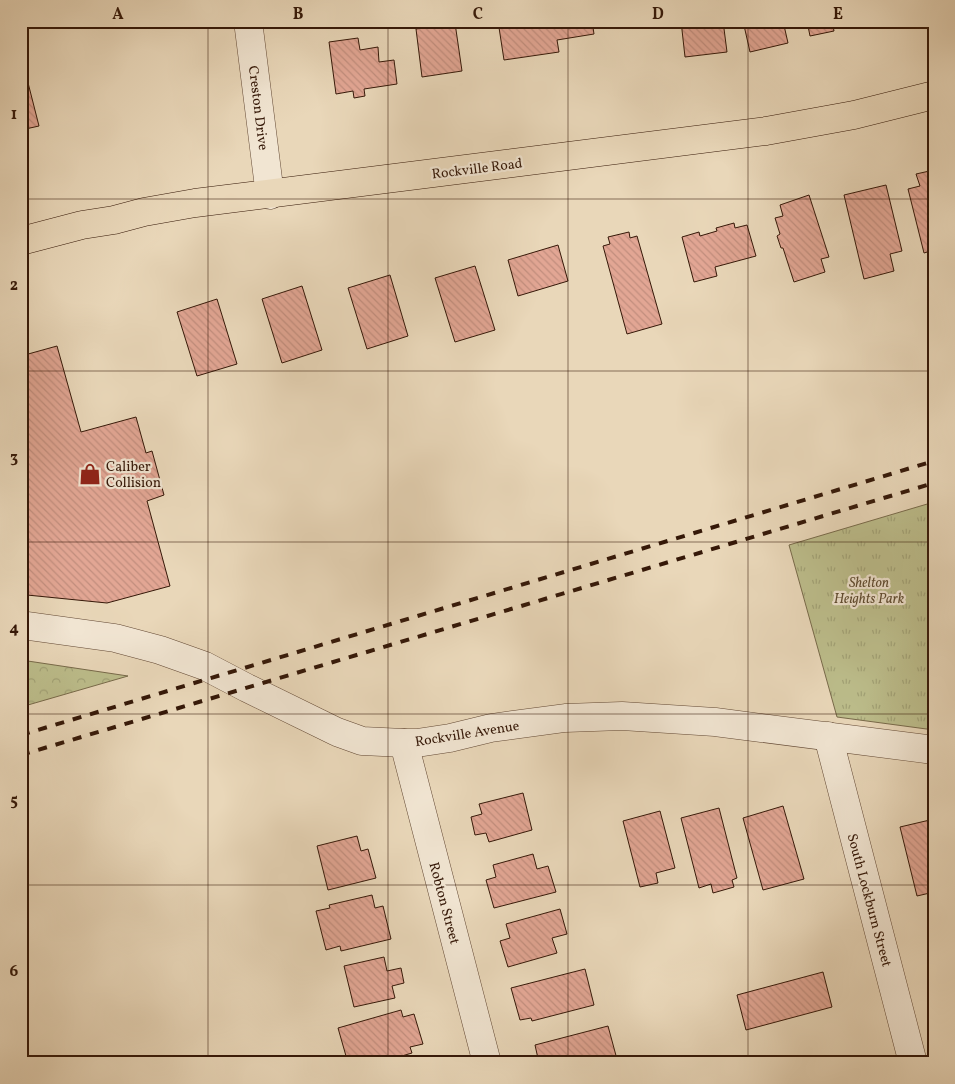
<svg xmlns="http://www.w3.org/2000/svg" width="955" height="1084" viewBox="0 0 955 1084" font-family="Vollkorn,serif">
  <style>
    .grass { fill: url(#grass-tufts); stroke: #786a4a }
    .forest { fill: url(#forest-crowns); stroke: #786a4a }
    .building { fill: url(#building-back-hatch); stroke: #351808 }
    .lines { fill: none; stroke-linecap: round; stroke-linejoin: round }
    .minor-casing { stroke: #624834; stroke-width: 29 }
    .major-casing { stroke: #351808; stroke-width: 29 }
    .minor { stroke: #f1e5d2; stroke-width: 28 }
    .major { stroke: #e9d7b9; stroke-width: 28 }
    .rail { stroke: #351808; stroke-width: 4; stroke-dasharray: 9 9; stroke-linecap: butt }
    .grid { fill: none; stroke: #351808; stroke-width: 1; stroke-opacity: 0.55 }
    .labels { text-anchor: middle; stroke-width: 4.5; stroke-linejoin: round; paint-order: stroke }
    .street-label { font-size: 14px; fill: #351808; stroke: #f1e5d2 }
    .poi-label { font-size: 14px; fill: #351808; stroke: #f1e5d2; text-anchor: start }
    .park-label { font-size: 14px; font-style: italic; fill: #5e4a2f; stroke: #f1e5d2 }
    .neatline { fill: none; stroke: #351808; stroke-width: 2 }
    .grid-label { font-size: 16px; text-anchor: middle; font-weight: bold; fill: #351808 }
  </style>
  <defs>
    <pattern id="grass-tufts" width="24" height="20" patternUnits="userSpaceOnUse" patternTransform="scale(1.25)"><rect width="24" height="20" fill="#bcbd8b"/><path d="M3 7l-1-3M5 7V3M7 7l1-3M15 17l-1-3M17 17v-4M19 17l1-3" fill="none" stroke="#a2a276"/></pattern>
    <pattern id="forest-crowns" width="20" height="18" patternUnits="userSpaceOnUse" patternTransform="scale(1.25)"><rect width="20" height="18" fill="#bcbd8b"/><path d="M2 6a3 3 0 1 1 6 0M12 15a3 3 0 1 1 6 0" fill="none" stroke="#a2a276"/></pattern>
    <pattern id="building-back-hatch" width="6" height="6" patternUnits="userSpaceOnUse" patternTransform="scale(1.25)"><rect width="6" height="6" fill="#e2a694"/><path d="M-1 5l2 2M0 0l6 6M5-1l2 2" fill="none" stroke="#c28e7e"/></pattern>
  </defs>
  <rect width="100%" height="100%" fill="#e9d7b9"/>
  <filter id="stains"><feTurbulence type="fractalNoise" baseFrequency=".004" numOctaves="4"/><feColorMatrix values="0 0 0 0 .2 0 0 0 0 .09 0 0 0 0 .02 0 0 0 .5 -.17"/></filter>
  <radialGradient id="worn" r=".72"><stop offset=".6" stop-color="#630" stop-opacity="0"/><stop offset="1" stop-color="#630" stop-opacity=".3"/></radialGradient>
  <path class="grass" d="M934 502V730L837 717 789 545Z"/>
  <path class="forest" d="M21 660 128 676 21 707Z"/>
  <g class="building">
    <path d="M498 21H592L594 34 557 40 559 52 504 60Z"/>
    <path d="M681 21H723L727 52 685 57Z"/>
    <path d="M743 21H783L788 43 750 52Z"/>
    <path d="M807 21H832L834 31 810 36Z"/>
    <path d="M455 23 462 71 422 77 416 29Z"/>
    <path d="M358 38 360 50 378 47 379 62 394 60 397 84 364 89 365 96 354 98 353 91 336 94 329 42Z"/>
    <path d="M21 63H23L39 126 21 130Z"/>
    <path d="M934 170V250L924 253 908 189 920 186 916 174Z"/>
    <path d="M886 185 902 251 890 254 894 271 864 279 844 195Z"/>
    <path d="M809 195 829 257 821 259 825 272 794 282 783 248H781L777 236 780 234 775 218 783 216 780 205Z"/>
    <path d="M734 223 735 228 747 225 756 256 715 267 717 276 694 282 682 237 699 232 700 236 717 231 716 228Z"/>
    <path d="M629 232 630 238 637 236 662 324 627 334 603 246 610 244 608 237Z"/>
    <path d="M558 245 568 281 518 296 508 260Z"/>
    <path d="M475 266 495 330 455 342 435 278Z"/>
    <path d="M390 275 408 336 367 349 348 288Z"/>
    <path d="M302 286 322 350 282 363 262 299Z"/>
    <path d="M217 299 237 364 197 376 177 312Z"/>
    <path d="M57 346 81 432 136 417 146 453 152 451 164 495 147 501 170 586 107 603 27 595 21 573V356Z"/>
    <path d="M523 793 532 830 489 842 486 833 475 835 471 817 482 814 479 804Z"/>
    <path d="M783 806 804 879 763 890 743 818Z"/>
    <path d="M719 808 737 878 732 880 734 887 713 893 711 884 699 888 681 818Z"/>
    <path d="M660 811 675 868 656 873 658 883 640 887 623 821Z"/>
    <path d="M934 819V892L917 896 900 827Z"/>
    <path d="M357 836 361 851 368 849 376 878 328 890 317 846Z"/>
    <path d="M533 854 537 869 548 866 556 892 494 908 486 880 496 877 493 865Z"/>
    <path d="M372 895 375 908 383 906 391 939 341 951 340 946 326 950 316 911 330 908 329 905Z"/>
    <path d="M560 909 567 934 552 938 557 953 508 967 500 941 510 938 506 924Z"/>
    <path d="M384 957 387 971 401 968 404 983 392 986 395 998 354 1007 344 966Z"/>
    <path d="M585 969 594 1005 532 1021 531 1018 520 1020 511 988Z"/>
    <path d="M823 972 832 1007 746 1030 737 995Z"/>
    <path d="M401 1010 403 1017 414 1014 423 1044 410 1047 412 1053 378 1063H348L338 1028Z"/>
    <path d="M608 1026 618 1063H539L535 1045Z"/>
  </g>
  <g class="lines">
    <g class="minor-casing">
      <g id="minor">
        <path d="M248 21 270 195"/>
        <path d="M21 625 115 638 160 650 205 666 247 688 337 732 362 741 404 743H417L450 738 491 728 565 718 622 716 715 722 934 750"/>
        <path d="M828 736 913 1063"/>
        <path d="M404 743 487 1063"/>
      </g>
    </g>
    <g class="major-casing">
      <path id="major" d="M21 241 82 225 114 220 144 212 195 203 766 131 854 115 934 95"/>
    </g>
    <use href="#minor" class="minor"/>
    <use href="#major" class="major"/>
    <g class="rail">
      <path d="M21 735 934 461"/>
      <path d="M21 755 934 483"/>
    </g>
  </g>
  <path class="grid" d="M208 21V1063M388 21V1063M568 21V1063M748 21V1063M21 199H934M21 371H934M21 542H934M21 714H934M21 885H934"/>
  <defs>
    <g id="shop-bare" transform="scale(1.725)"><path d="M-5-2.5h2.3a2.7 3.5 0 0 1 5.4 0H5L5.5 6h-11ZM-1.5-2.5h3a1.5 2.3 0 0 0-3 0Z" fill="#8f2418" stroke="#f1e5d2" stroke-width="2.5" paint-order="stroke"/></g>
  </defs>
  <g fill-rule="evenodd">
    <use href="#shop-bare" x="90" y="474"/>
  </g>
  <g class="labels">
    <g class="street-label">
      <text transform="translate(259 108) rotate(83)" y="5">Creston Drive</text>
      <text transform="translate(477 168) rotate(-7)" y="5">Rockville Road</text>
      <text transform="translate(467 733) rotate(-9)" y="5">Rockville Avenue</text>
      <text transform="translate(870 900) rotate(75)" y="5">South Lockburn Street</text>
      <text transform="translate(445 903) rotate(75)" y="5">Robton Street</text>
    </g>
    <g class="poi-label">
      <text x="106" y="471">Caliber<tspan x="106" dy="16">Collision</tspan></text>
    </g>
    <g class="park-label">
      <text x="869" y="587">Shelton<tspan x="869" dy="16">Heights Park</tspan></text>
    </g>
  </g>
  <rect width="955" height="1084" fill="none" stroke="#e9d7b9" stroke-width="55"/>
  <rect x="28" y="28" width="900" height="1028" class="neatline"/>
  <g class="grid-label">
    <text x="118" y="19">A</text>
    <text x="298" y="19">B</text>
    <text x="478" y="19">C</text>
    <text x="658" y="19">D</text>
    <text x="838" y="19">E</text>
    <text x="14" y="119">1</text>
    <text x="14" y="290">2</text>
    <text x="14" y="462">3</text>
    <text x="14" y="633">4</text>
    <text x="14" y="805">5</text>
    <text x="14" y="976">6</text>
  </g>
  <rect width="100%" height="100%" filter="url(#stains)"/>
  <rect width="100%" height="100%" fill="url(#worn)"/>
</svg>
